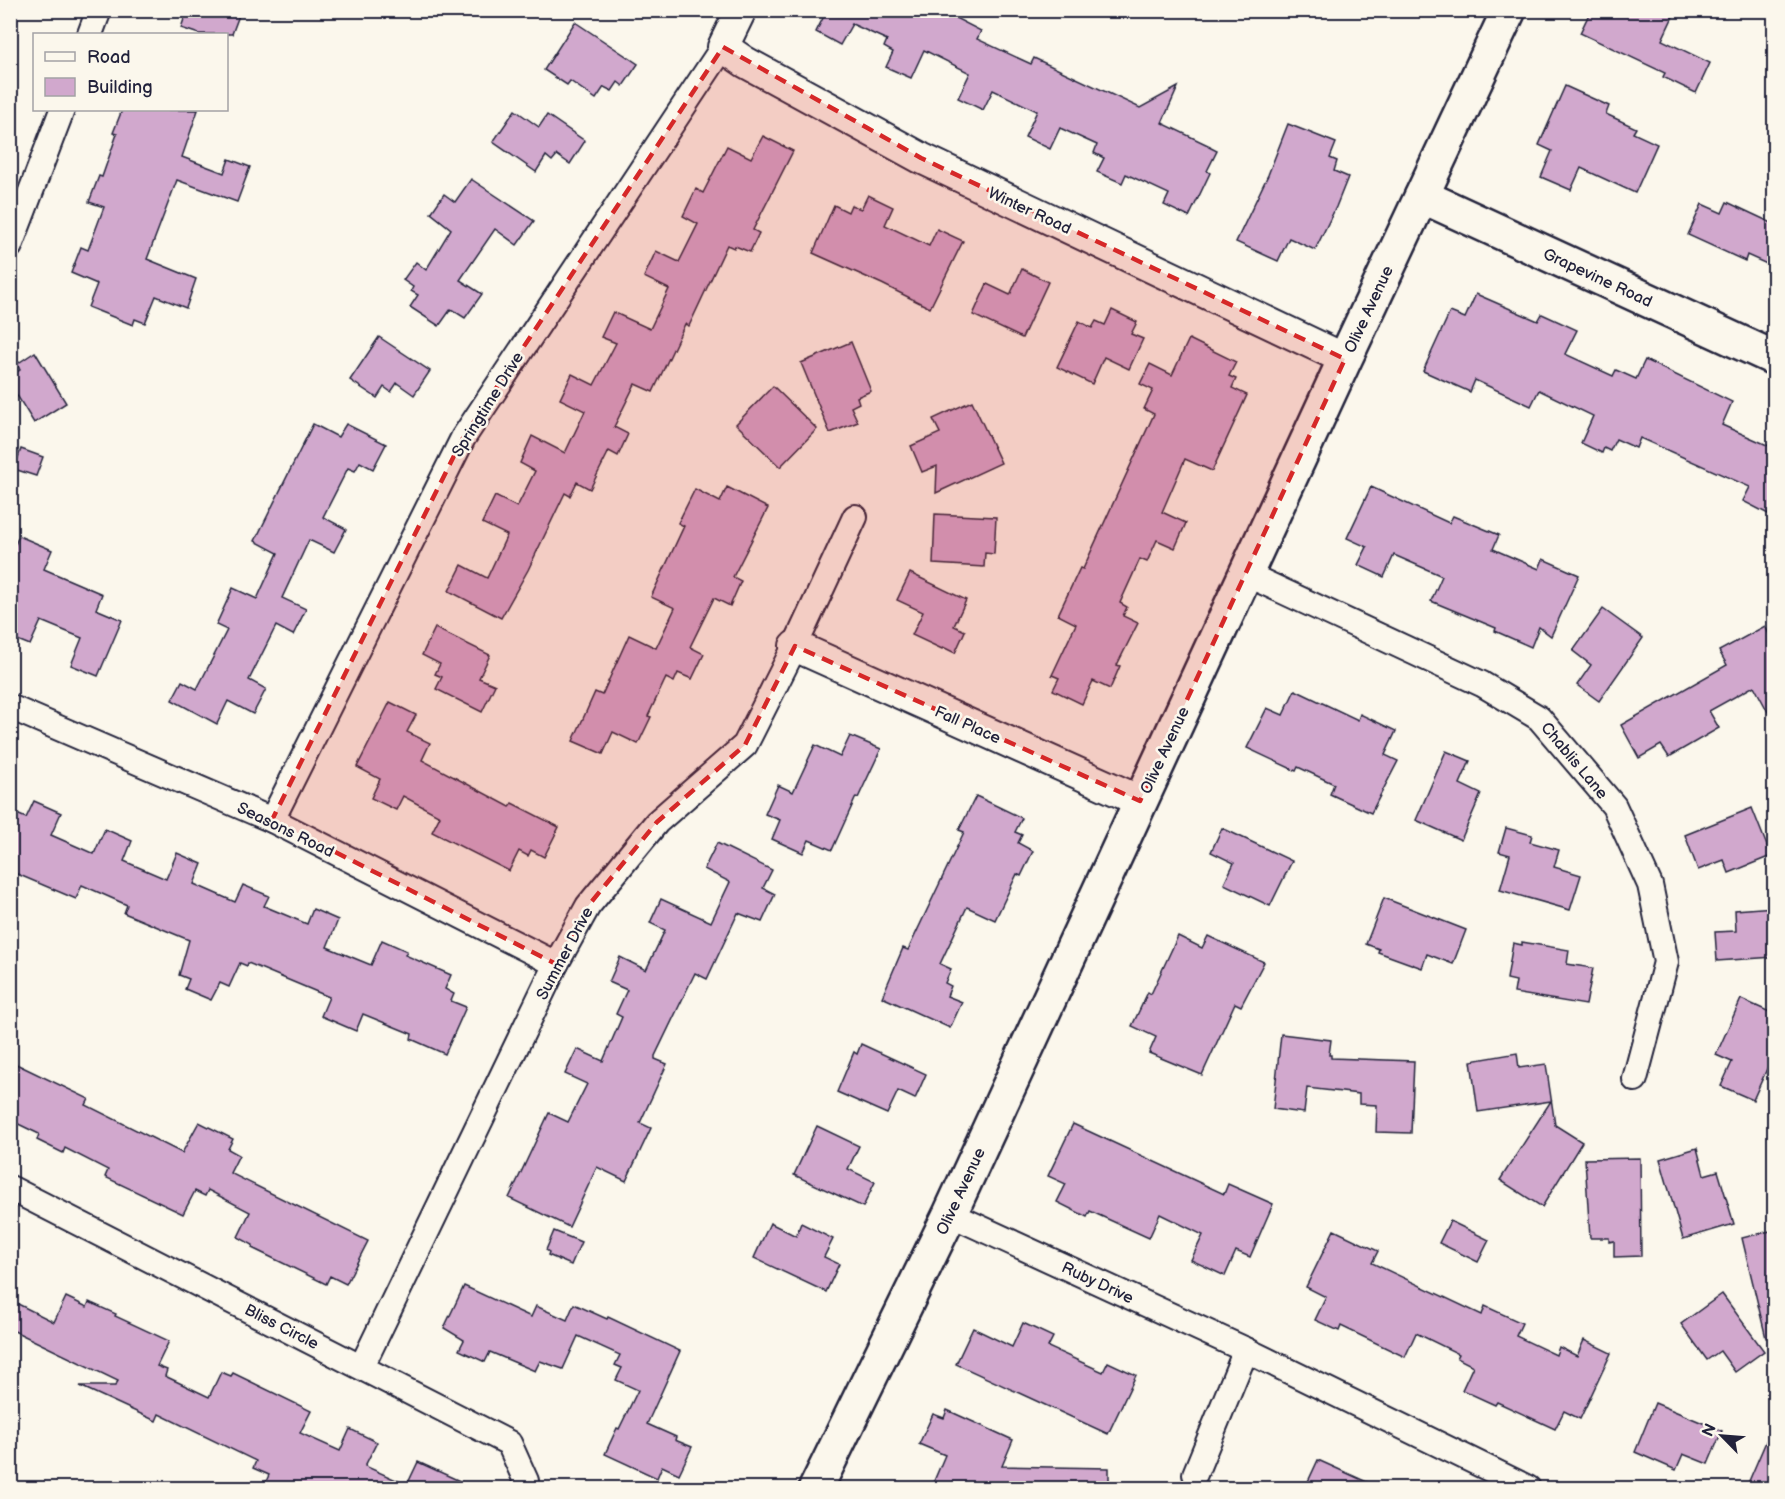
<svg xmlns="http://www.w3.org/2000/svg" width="1785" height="1499" viewBox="0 0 1785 1499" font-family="'Balsamiq Sans',sans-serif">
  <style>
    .building { fill: #d1a8cd; stroke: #22223b; stroke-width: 1.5 }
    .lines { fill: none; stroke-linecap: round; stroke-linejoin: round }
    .minor-casing { stroke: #22223b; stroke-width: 28 }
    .tertiary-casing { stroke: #22223b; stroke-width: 34 }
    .secondary-casing { stroke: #22223b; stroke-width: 38 }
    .minor { stroke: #fbf7ec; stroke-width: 24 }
    .tertiary { stroke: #fbf7ec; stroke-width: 30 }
    .secondary { stroke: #fbf7ec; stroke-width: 33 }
    .marked { fill: #d62828; fill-opacity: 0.2; stroke: #d62828; stroke-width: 4.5; stroke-dasharray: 12 8; stroke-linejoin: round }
    .labels { text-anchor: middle; stroke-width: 5; stroke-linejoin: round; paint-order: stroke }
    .street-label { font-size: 16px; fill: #22223b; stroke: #fbf7ec }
  </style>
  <rect width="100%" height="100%" fill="#fbf7ec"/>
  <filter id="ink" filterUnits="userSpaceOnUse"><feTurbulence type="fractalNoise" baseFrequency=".0167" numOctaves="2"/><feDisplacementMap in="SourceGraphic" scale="12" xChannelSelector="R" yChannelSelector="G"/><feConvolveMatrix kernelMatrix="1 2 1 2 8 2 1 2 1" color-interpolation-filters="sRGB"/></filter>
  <g filter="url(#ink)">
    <g class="building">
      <path d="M187 10H241L232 34H199L181 28Z"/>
      <path d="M823 10H940L981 31 977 39 1031 64 1034 58 1140 108 1178 87 1162 123 1210 146 1209 147 1217 151 1207 171 1210 173 1189 217 1164 205 1169 194 1126 174 1122 183 1097 172 1104 158 1094 153 1097 145 1060 128 1050 149 1025 137 1037 111 993 90 983 110 958 98 970 73 924 50 911 78 886 67 893 52 884 47 887 40 852 24 840 45 816 32 826 12Z"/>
      <path d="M1591 10H1676L1662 40 1710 63 1696 93 1663 77 1665 73 1580 33Z"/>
      <path d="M575 22 638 64 623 86 618 82 612 91 604 87 596 99 570 81 567 85 544 70Z"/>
      <path d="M1565 86 1609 106 1606 114 1636 128 1633 133 1657 144 1635 193 1581 168 1571 190 1541 177 1552 151 1539 145Z"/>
      <path d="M122 110H198L182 157 224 173 229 159 250 167 237 202 177 180 147 259 196 279 186 308 156 296 145 323 135 319 133 325 88 307 97 284 71 273 81 247 88 250 104 207 89 202 99 176 102 177 117 134 113 133Z"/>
      <path d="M515 110 539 127 547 115 585 141 570 164 557 155 552 161 546 156 536 172 493 142Z"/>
      <path d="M1288 124 1336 143 1330 158 1337 161 1334 171 1348 177 1336 207 1315 250 1289 238 1278 261 1236 242 1268 175Z"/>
      <path d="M763 136 793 151 753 230 759 233 750 252 735 246 734 248 727 245 689 326 685 324 653 392 635 384 614 427 628 434 618 456 609 451 590 489 577 482 570 496 565 493 528 570 501 618 449 591 462 565 487 578 507 535 482 523 495 496 517 507 535 471 520 463 532 436 565 453 585 411 560 399 572 374 594 385 616 343 601 337 613 312 650 329 669 289 644 277 656 251 679 262 698 224 683 216 696 189 703 193 727 146 751 158Z"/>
      <path d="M471 179 534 221 517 245 495 229 460 280 482 294 465 318 451 309 439 326 410 307 418 295 411 291 413 287 403 280 416 262 426 270 451 229 431 213 444 194 455 202Z"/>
      <path d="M868 195 893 207 885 225 929 246 937 229 963 241 930 308 882 284 813 253 834 205 848 212 851 205 861 209Z"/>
      <path d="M1727 202 1774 224V252L1769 265 1747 255 1745 261 1688 235 1702 204 1722 213Z"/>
      <path d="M1022 269 1048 282 1022 338 973 315 987 284 1010 295Z"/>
      <path d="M1476 294 1538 321 1542 314 1577 330 1565 354 1613 376 1616 370 1636 379 1645 360 1732 402 1722 425 1774 448V517L1743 501 1750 487 1640 438 1636 448 1616 439 1610 451 1604 448 1602 453 1581 443 1593 416 1539 390 1531 406 1475 380 1470 392 1423 371 1450 312 1465 318Z"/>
      <path d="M1112 310 1137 322 1131 334 1143 339 1129 369 1104 357 1092 384 1057 367 1079 321 1092 328 1096 321 1105 325Z"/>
      <path d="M379 337 430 371 414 395 397 383 391 392 384 387 377 398 350 380Z"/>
      <path d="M1189 339 1236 362 1229 376 1236 379 1232 388 1247 395 1212 471 1185 459 1162 512 1186 523 1175 548 1157 540 1147 562 1140 559 1120 603 1127 607 1123 616 1138 623 1117 665 1120 666 1110 689 1093 681 1082 704 1053 690 1059 678 1052 675 1076 624 1058 615 1080 568 1083 569 1154 414 1144 409 1153 390 1140 384 1150 364 1172 375Z"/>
      <path d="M851 342 871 391 857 397 859 403 851 407 858 422 830 433 801 363Z"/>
      <path d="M35 352 66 403 34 423 10 384V376L20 370 17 364Z"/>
      <path d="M773 386 817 429 780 467 736 424Z"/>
      <path d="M972 401 1001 463 936 493 937 466 922 472 911 446 940 433 933 419Z"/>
      <path d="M313 424 338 437 346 424 386 444 373 469 360 462 355 471 348 468 323 517 346 529 334 552 309 540 282 598 306 609 293 635 276 626 249 680 266 689 253 714 228 701 217 724 172 700 182 681 197 689 227 630 216 625 233 588 257 599 278 553 255 541Z"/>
      <path d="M21 449 43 457 36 476 14 469Z"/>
      <path d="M727 487 768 508 733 577 741 581 730 606 714 598 690 647 704 654 692 679 678 673 674 682 666 678 648 716 651 717 638 744 613 732 603 754 573 741 595 692 602 695 629 635 656 648 675 608 651 597 684 526 678 523 695 489 720 502Z"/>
      <path d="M1371 487 1449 523 1453 516 1499 535 1493 549 1539 569 1543 559 1579 575 1551 636 1539 627 1531 647 1495 631 1496 628 1431 601 1442 576 1394 555 1384 577 1358 565 1367 547 1347 538Z"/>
      <path d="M935 514 996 517 994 554 985 553 984 567 933 564Z"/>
      <path d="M19 536 52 550 44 569 102 594 96 609 122 620 98 676 71 665 82 638 41 621 30 645 10 637V555Z"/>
      <path d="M910 573 966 600 954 626 965 631 955 653 943 647 942 649 912 635 923 612 897 600Z"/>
      <path d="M1603 609 1643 638 1599 701 1577 685 1591 665 1573 651Z"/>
      <path d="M1765 626 1774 644V723L1754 686 1709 711 1719 728 1669 757 1661 745 1639 758 1621 725 1727 665 1719 651Z"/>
      <path d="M435 628 490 655 479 678 495 685 482 712 436 689 442 677 435 674 440 664 422 655Z"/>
      <path d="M1295 690 1358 720 1360 714 1396 731 1385 755 1398 761 1371 813 1330 794 1334 784 1298 767 1296 771 1247 748 1267 708 1283 715Z"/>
      <path d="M390 702 416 715 407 732 430 743 422 760 510 807 512 803 559 827 544 857 531 850 528 856 519 851 509 871 432 832 440 816 403 796 396 810 371 798 380 779 357 767Z"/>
      <path d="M850 736 881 749 858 798 856 797 832 850 809 840 803 853 772 839 780 820 765 814 778 785 793 792 815 745 840 757Z"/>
      <path d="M1446 751 1470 761 1460 784 1481 794 1461 840 1416 820Z"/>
      <path d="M976 796 1022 818 1015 832 1022 835 1018 843 1033 851 1021 876 1017 874 995 920 967 907 940 964 951 969 945 983 951 986 947 996 962 1002 950 1028 882 997 903 948 908 950 964 832 959 830Z"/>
      <path d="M34 801 61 813 51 835 94 854 105 829 132 841 124 861 166 879 177 853 202 864 194 884 235 902 243 885 269 896 264 906 307 924 313 909 338 920 327 947 371 965 382 940 407 951 405 955 451 975 445 989 454 994 451 1001 466 1007 445 1054 411 1039 412 1034 363 1014 356 1031 321 1016 329 997 248 963 247 966 240 963 229 987 220 983 211 1000 185 989 189 979 179 975 189 940 124 913 127 905 82 885 76 899 10 871V811L26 818Z"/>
      <path d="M1752 808 1771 856 1729 873 1724 860 1698 870 1685 835Z"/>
      <path d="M1222 828 1292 861 1270 906 1224 884 1234 863 1211 852Z"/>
      <path d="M1506 828 1532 835 1530 842 1559 850 1554 867 1581 875 1570 910 1500 890 1510 855 1499 852Z"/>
      <path d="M717 843 772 870 763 888 775 894 762 922 738 913 707 979 695 973 655 1056V1059L667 1064 640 1123 651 1128 626 1181 597 1167 569 1227 509 1198 549 1113 568 1122 587 1084 565 1074 577 1049 603 1061 622 1017 616 1014 627 990 609 982 620 957 646 970 665 930 650 923 661 899 711 922 730 882 704 869Z"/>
      <path d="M1384 898 1466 930 1453 964 1427 954 1422 968 1378 952 1379 949 1366 944Z"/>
      <path d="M1774 907V957L1717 961 1715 932 1736 931 1735 910Z"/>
      <path d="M1178 936 1202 948 1208 936 1264 962 1241 1006 1235 1003 1202 1075 1149 1053 1156 1037 1132 1026 1148 992 1151 994Z"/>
      <path d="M1522 942 1569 950 1567 964 1593 968 1586 1005 1514 993 1516 981 1507 979 1513 943 1522 945Z"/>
      <path d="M1741 999 1774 1014V1053L1753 1100 1721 1086 1732 1062 1716 1055Z"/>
      <path d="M1281 1034 1331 1040 1329 1055H1331V1058L1414 1061 1411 1133 1376 1132 1377 1105 1359 1104V1094L1307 1088 1304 1113 1273 1109Z"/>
      <path d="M861 1044 926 1074 915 1099 898 1091 887 1114 837 1092 854 1052 857 1054Z"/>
      <path d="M1517 1053 1519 1068 1546 1064 1555 1125 1582 1142 1542 1207 1500 1180 1551 1101 1478 1112 1471 1061Z"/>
      <path d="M10 1061 89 1099 86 1105 182 1153 199 1122 233 1139 228 1149 239 1155 230 1173 368 1241 346 1284 330 1276 326 1284 252 1248 253 1245 238 1237 250 1212 208 1190 205 1196 195 1191 183 1214 105 1177 108 1170 65 1148 63 1153 37 1140 39 1134 10 1120Z"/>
      <path d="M1073 1124 1224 1194 1228 1184 1273 1204 1250 1257 1236 1251 1225 1276 1191 1260 1203 1235 1160 1214 1149 1238 1090 1211 1087 1217 1057 1202 1066 1184 1048 1176Z"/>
      <path d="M817 1126 859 1146 848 1169 875 1182 863 1207 794 1175Z"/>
      <path d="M1697 1148 1704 1175 1718 1171 1734 1224 1683 1239 1660 1159Z"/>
      <path d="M1640 1158 1641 1256 1614 1257V1241L1609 1242V1238H1590L1585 1159Z"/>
      <path d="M1450 1221 1489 1240 1478 1262 1439 1243Z"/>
      <path d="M770 1223 796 1236 801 1223 833 1239 824 1257 839 1264 826 1292 754 1258Z"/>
      <path d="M1334 1230 1378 1251 1372 1263 1482 1315 1485 1306 1522 1323 1516 1336 1556 1355 1559 1347 1577 1356 1584 1340 1611 1353 1580 1419 1564 1411 1555 1429 1497 1402 1495 1405 1462 1390 1473 1366 1457 1358 1459 1354 1416 1333 1405 1357 1341 1326 1339 1331 1315 1320 1326 1297 1306 1287Z"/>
      <path d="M1774 1230V1337L1766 1338 1742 1238Z"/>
      <path d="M554 1231 581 1242 571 1265 548 1255 549 1252 546 1250Z"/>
      <path d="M464 1286 531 1317 536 1306 567 1320 574 1304 607 1319 608 1317 680 1351 647 1424 676 1437 675 1440 692 1447 679 1474 662 1466 657 1478 605 1454 617 1428 619 1429 638 1390 616 1380 622 1368 615 1365 620 1355 578 1336 563 1369 540 1361 535 1371 490 1352 485 1362 459 1350 464 1340 444 1328Z"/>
      <path d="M1722 1294 1764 1351 1735 1372 1720 1351 1707 1360 1681 1324Z"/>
      <path d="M66 1297 87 1307 89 1302 116 1314 115 1316 169 1341 157 1366 167 1370 165 1376 209 1397 221 1372 231 1376 233 1373 311 1411 300 1433 340 1451 350 1429 377 1442 365 1466 407 1485 418 1462 475 1488H263L269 1475 253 1468 256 1461 159 1414 156 1421 80 1386H115L118 1381 10 1329V1300L54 1322Z"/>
      <path d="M1023 1323 1053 1337 1048 1347 1103 1372 1108 1362 1136 1375 1108 1434 956 1364 973 1328 1012 1347Z"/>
      <path d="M1655 1403 1722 1431 1708 1464 1683 1454 1676 1470 1635 1452Z"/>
      <path d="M947 1410 1013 1440 1002 1466 1109 1468V1488H931L945 1455 919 1444 933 1414 944 1418Z"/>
      <path d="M1774 1423V1488H1746Z"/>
      <path d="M1318 1460 1380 1488H1305Z"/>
    </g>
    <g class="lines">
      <g class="minor-casing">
        <g id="minor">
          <path d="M90 34 99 10"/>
          <path d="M10 246 62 110"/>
          <path d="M1246 574 1482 684 1539 718 1614 806 1650 885 1666 962 1635 1079"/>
          <path d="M10 707 272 820 556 964"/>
          <path d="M272 820 463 438 723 47"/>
          <path d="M10 1188 509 1443 526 1481 523 1488"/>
          <path d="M950 1214 1246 1350 1528 1488"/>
          <path d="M362 1366 556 964 588 906 657 822 745 745 795 646 855 517"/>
          <path d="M1195 1474 1246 1350"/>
        </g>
      </g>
      <g class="tertiary-casing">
        <g id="tertiary">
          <path d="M741 10 723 47 745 62 921 158 1345 359"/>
          <path d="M795 646 1140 801"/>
        </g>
      </g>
      <g class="secondary-casing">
        <g id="secondary">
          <path d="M1422 196 1774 358"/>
          <path d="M816 1488 950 1214 1345 359 1509 10"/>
        </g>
      </g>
      <use href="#minor" class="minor"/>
      <use href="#tertiary" class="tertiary"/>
      <use href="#secondary" class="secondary"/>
    </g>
  </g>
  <path class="marked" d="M723 47 921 158 1345 359 1140 801 795 646 745 745 657 822 588 906 556 964 272 820 463 438Z"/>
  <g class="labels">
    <g class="street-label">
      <text transform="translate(1030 210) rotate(25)" y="6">Winter Road</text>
      <text transform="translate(1598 277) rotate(25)" y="6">Grapevine Road</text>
      <text transform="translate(1368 309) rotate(-65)" y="6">Olive Avenue</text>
      <text transform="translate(487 404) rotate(-58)" y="6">Springtime Drive</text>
      <text transform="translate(968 724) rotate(24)" y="6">Fall Place</text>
      <text transform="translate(1164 750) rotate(-65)" y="6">Olive Avenue</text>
      <text transform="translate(1575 760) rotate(50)" y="6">Chablis Lane</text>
      <text transform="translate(286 829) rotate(26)" y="6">Seasons Road</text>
      <text transform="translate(564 953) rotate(-62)" y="6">Summer Drive</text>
      <text transform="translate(960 1191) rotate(-65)" y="6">Olive Avenue</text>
      <text transform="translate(1098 1282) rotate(25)" y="6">Ruby Drive</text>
      <text transform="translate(282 1326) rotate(27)" y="6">Bliss Circle</text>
    </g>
  </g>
  <rect width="1785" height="1499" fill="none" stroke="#fbf7ec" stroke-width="36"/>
  <rect x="18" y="18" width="1749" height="1463" fill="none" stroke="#22223b" stroke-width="2" filter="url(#ink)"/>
  <rect x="33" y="33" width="195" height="78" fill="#fbf7ec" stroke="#a4a2a5" stroke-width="1.5"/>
  <rect x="45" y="52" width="30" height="9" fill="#fbf7ec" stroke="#a4a2a5" stroke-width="1.5"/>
  <text x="87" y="63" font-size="18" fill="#22223b">Road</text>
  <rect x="45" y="78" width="30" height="18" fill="#d1a8cd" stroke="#a4a2a5" stroke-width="1.5"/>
  <text x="87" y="93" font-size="18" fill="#22223b">Building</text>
  <g transform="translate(1722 1436) rotate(295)" stroke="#fbf7ec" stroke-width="4.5" paint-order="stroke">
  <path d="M0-4.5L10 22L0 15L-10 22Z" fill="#22223b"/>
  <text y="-9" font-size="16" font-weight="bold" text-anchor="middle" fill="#22223b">N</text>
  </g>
</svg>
